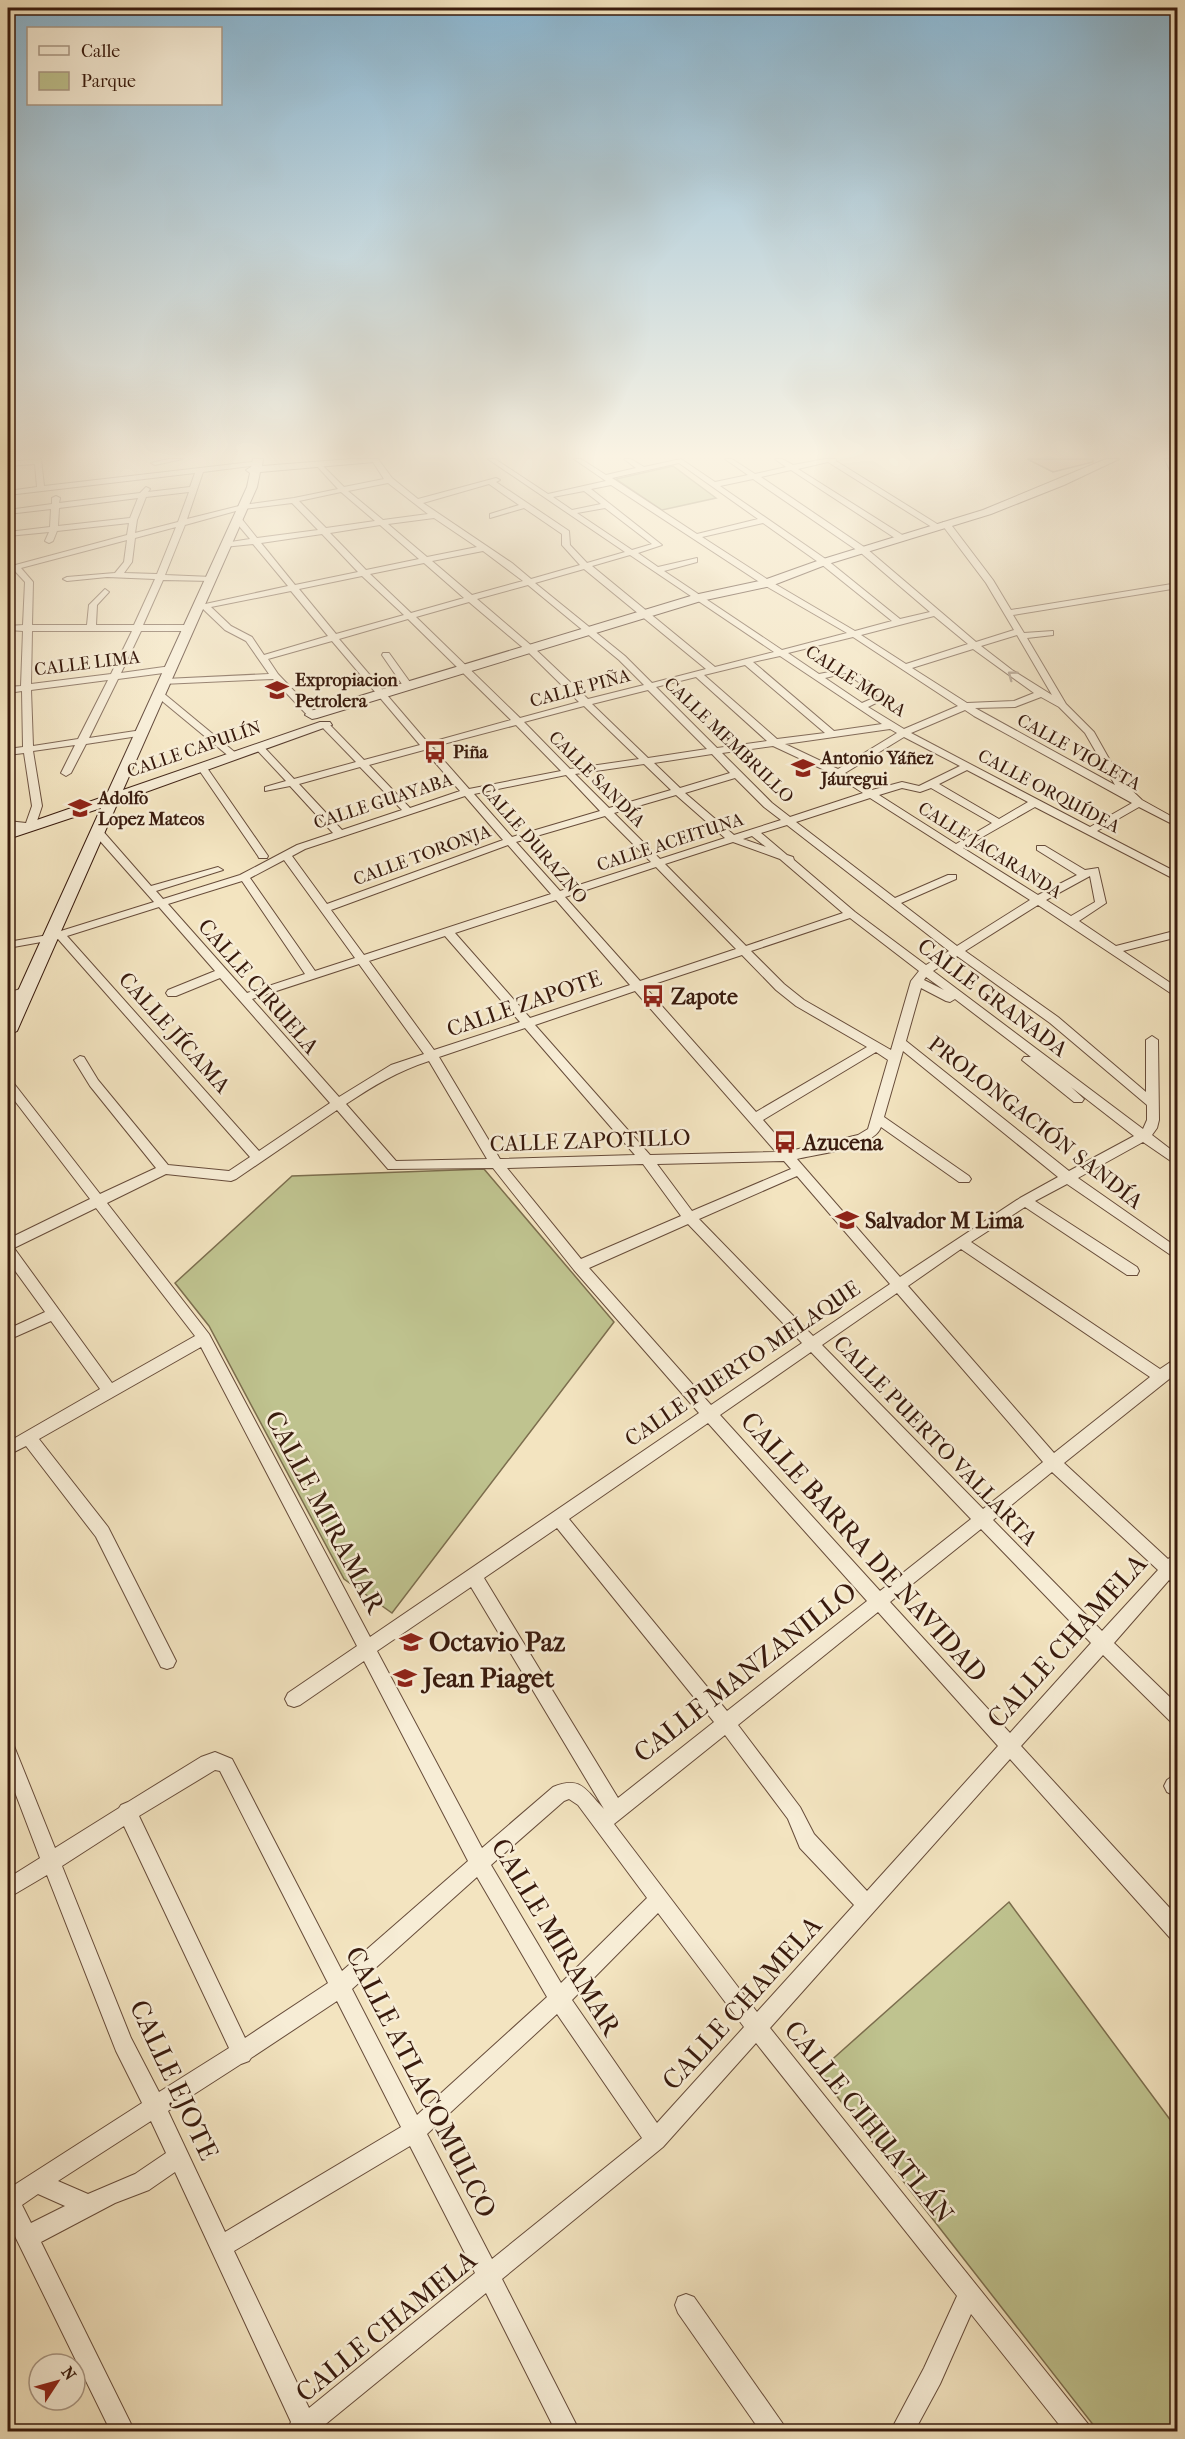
<svg xmlns="http://www.w3.org/2000/svg" width="1185" height="2439" viewBox="0 0 1185 2439" font-family="'IM FELL French Canon',serif">
  <style>
    .green { fill: #bfc38f; stroke: #7c6e4e; stroke-width: 1.5 }
    .building { fill: #e3ae93; stroke: #381a0d; stroke-width: 1.5 }
    .lines { fill: none; stroke-linecap: round; stroke-linejoin: round }
    .street-casing { stroke: #674c3a; stroke-width: 2 }
    .secondary-casing { stroke: #381a0d; stroke-width: 2 }
    .street { fill: #f7edd6; fill-rule: evenodd }
    .secondary { fill: #f7edd6; fill-rule: evenodd }
    .oneway { stroke: #a18e7c }
    .labels { text-anchor: middle; stroke-width: 5; stroke-linejoin: round; paint-order: stroke }
    .far-street-label { font-size: 18px; fill: #381a0d; stroke: #f7edd6 }
    .far-poi-label { font-size: 18px; font-weight: bold; fill: #381a0d; stroke: #f7edd6; text-anchor: start }
    .street-label { font-size: 22px; fill: #381a0d; stroke: #f7edd6 }
    .poi-label { font-size: 22px; font-weight: bold; fill: #381a0d; stroke: #f7edd6; text-anchor: start }
    .near-street-label { font-size: 27px; fill: #381a0d; stroke: #f7edd6 }
    .near-poi-label { font-size: 27px; font-weight: bold; fill: #381a0d; stroke: #f7edd6; text-anchor: start }
  </style>
  <rect width="100%" height="100%" fill="#f3e4c0"/>
  <filter id="stains"><feTurbulence type="fractalNoise" baseFrequency=".00333" numOctaves="4"/><feColorMatrix values="0 0 0 0 .2 0 0 0 0 .09 0 0 0 0 .02 0 0 0 .5 -.17"/></filter>
  <radialGradient id="worn" r=".72"><stop offset=".6" stop-color="#630" stop-opacity="0"/><stop offset="1" stop-color="#630" stop-opacity=".3"/></radialGradient>
  <g class="green">
    <path d="M673 466 716 498 662 510 616 479Z"/>
    <path d="M484 1169 614 1322 392 1613 344 1579 209 1326 175 1283 292 1176Z"/>
    <path d="M1009 1902 1177 2129V2431H1098L818 2072Z"/>
  </g>
  <path class="building" d="M1027 459H1093V462L1053 472Z"/>
  <g class="lines">
    <g class="street-casing">
      <g id="street">
        <path d="M41 459 44 486 261 461V465H258L203 472 187 519 243 505 294 498 338 489 316 465 320 463 344 487 384 479 371 459H378L392 478 418 499 496 478 500 480 496 482 569 531 570 545 587 563 625 552 488 459H495L548 494 606 481 574 459H581L606 475 636 468 624 459H631L644 467 681 459 715 482 748 475 725 459H732L755 474 786 467 775 459H782L793 465 825 459H836V461L942 527 935 529 828 462 798 469 904 536V540H898L791 470 761 477 867 549 976 642 1014 630 986 583 943 526V522H949L993 580 1011 610 1178 583V588L1013 615 1024 633 1053 631V635L1027 638 1066 704 1094 732 1121 780 1142 800 1178 820V827L1139 807 1097 831 1178 873V881L1035 807 963 848 1038 895 1077 875 1037 850V846H1045L1085 870 1098 868 1106 903 1079 921 1116 946 1178 930V937L1123 951 1178 988V998L1038 905 965 951 1058 1017 1146 1092V1040L1152 1036 1158 1040 1159 1120 1157 1128 1152 1135 1178 1155V1166L1143 1142 1078 1178 1178 1248V1260L1067 1184 1035 1201 1137 1267 1139 1271 1137 1275H1127L1025 1207 971 1242 1160 1369 1178 1357V1372L1064 1463 1168 1559 1178 1552V1585L1169 1580 1114 1643 1178 1705V1725L1172 1723 1103 1655 1021 1746 1178 1917V1941L1171 1939 1010 1759 770 2028 1088 2424 1091 2432H1065L971 2314 940 2384 914 2432H890L924 2368 957 2296 756 2043 663 2147 502 2279 580 2432H556L486 2293 316 2432H286L291 2422 175 2172 149 2190 115 2203 41 2242 135 2432H111L8 2222V2189L142 2103 116 2051 47 1875 8 1898V1878L40 1858 8 1774V1744L14 1746 55 1848 119 1808 121 1805 128 1802 201 1757 215 1752 232 1759 342 1971 468 1861 364 1661 300 1705 294 1707 288 1705 285 1699 288 1693 357 1646 201 1347 39 1439 108 1527 173 1655 176 1661 173 1667 167 1669 161 1667 96 1537 26 1446 8 1455V1442L100 1389 51 1321 8 1340V1329L45 1312 8 1261V1239L90 1199 8 1092V1080L12 1081 100 1194 156 1168 90 1086 74 1060 80 1056 84 1057 98 1080 168 1165 229 1171 250 1157 58 939 8 948V942L48 935 154 902 93 833V829H101L151 886 218 867 223 870 156 891 163 899 240 875 297 845 333 833 290 786 265 791V787L286 781 256 749V745H262L294 779 356 762 322 727V723H328L364 760 420 745 332 641 268 659 278 674 315 713V717H309L273 679 162 684V680L165 679 269 674 246 641 225 630 203 609 196 606 288 586 253 544 224 547V543L250 539 234 520 235 518H241L257 538 318 530 292 503 243 509 185 525 165 575 212 577 216 579 212 581 163 580 143 625H190L194 628 190 631H141L121 673 171 666 176 669 171 672 118 679 89 738 142 730 147 733 145 735 86 744 71 773 66 776 61 773 75 745 33 751 42 806 35 827 30 830 8 827V821L26 823 32 806 24 753 8 755V749L23 747 22 691 8 693V687L21 686 23 631 8 630V626L23 625 25 582 14 570 8 571V567L127 535 129 523 57 531 53 541 49 543 45 541 49 532 8 536V532L50 527 51 509 8 514V510L52 504V498L56 496 60 498 59 503 140 493 146 487 150 489 148 492 190 487 195 473 8 495V491L37 487 35 464 8 466V462ZM679 463 758 519 697 534 612 478ZM753 479 861 553 930 612 900 619 827 560 720 486ZM388 483 428 514 383 520 348 491ZM489 484 519 505 490 514V518L524 508 562 534V545L580 565 531 579 512 563 423 503ZM611 485 764 585 847 633 782 650 664 571 697 562V558L658 567 638 553 662 545 591 489ZM584 491 601 504 572 510 553 497ZM189 492 178 522 135 533 137 520 146 497ZM341 492 375 521 326 528 299 501ZM138 498 130 518 58 526 59 508ZM605 508 652 544 632 550 577 513ZM434 518 477 547 427 557 388 524ZM763 523 821 564 892 621 855 631 770 581 702 537ZM380 525 419 559 366 570 330 533ZM176 527 157 574 124 573 132 562 135 538ZM322 534 358 572 295 585 261 543ZM127 540 124 562 115 573 67 577 63 579 67 581 107 577 155 579 134 625H96L97 605 109 592 105 589 89 605 87 625H32L33 582 21 568ZM483 551 523 581 472 595 432 561ZM630 555 774 652 715 667 592 566ZM424 563 464 598 411 613 370 574ZM584 569 706 669 652 683 625 656 535 583ZM362 576 404 615 336 634 299 589ZM528 585 619 660 644 685 588 699 533 647 477 599ZM291 591 328 636 264 655 252 637 231 626 211 607ZM469 602 527 651 579 702 520 718 416 617ZM934 616 968 644 906 664 861 635ZM408 619 511 720 428 743 339 639ZM32 631H132L111 674 31 684ZM1017 635 1052 695 1012 670 981 646ZM853 637 958 706 904 729 868 707 890 696 850 668 819 674 788 653ZM973 649 1034 693 1014 701 967 703 912 668ZM780 656 882 724 834 731 753 662ZM745 665 825 733 777 739 704 675ZM846 673 878 696 862 703 825 678ZM696 677 767 741 717 748 656 687ZM108 680 78 739 33 746 31 690ZM648 690 707 749 648 758 592 704ZM1041 697 1059 707 1085 733 1115 785 975 708 1015 707ZM584 706 639 759 570 769 524 722ZM965 710 974 716 1132 803 1090 827 911 733ZM516 725 561 771 469 789 432 747ZM890 729 897 733 838 769 785 744ZM904 737 960 766 919 786 902 782 872 790 845 773ZM773 746 835 775 863 793 790 817 772 803 722 753ZM424 750 460 791 410 808 369 765ZM712 754 730 773 680 788 654 763ZM644 764 671 790 609 808 575 774ZM360 767 402 810 342 830 299 784ZM967 770 1028 802 999 819 939 784ZM566 775 600 811 512 837 474 794ZM735 778 764 807 781 820 734 835 685 793ZM902 788 920 792 931 788 992 823 956 844 879 795ZM676 795 725 838 660 859 614 813ZM465 796 503 840 327 904 292 856 305 849ZM870 798 1030 900 957 946 901 903 956 879V875H948L895 898 796 822ZM605 816 651 862 560 891 516 842ZM787 825 949 951 926 965 855 912 794 860 793 857 787 855 761 833ZM752 836 766 847 743 839ZM733 842 780 859 843 913 746 946 665 864ZM508 845 551 894 364 955 331 910ZM284 860 355 958 315 971 250 878ZM656 867 736 949 640 981 565 897ZM1090 876 1095 902 1071 916 1046 900ZM242 881 305 974 247 993 168 904ZM556 900 630 985 530 1018 455 933ZM159 907 215 971 168 990 166 993 168 996H176L220 978 330 1103 259 1151 67 936ZM850 918 919 971 911 981 891 1050 804 1000 784 984 751 951ZM445 936 520 1022 434 1050 369 961ZM742 955 776 990 796 1006 867 1047 756 1112 645 987ZM957 956 1050 1023 1147 1105V1120L1143 1129 933 971ZM359 964 424 1054 391 1065 339 1097 252 999ZM926 977 944 990 924 980ZM921 988 946 1001 950 1002 955 999 1031 1057H1024L1022 1060 1074 1102H1082L1084 1099 1071 1087 1134 1136 1069 1171 906 1041ZM635 991 776 1152 650 1155 535 1025ZM525 1028 635 1155 500 1159 439 1057ZM903 1051 1058 1177 1020 1198 900 1277 797 1159C817 1154 874 1148 881 1127L959 1182H969L971 1179 969 1176 884 1117ZM876 1052 888 1060 868 1129 858 1135 790 1151 763 1120ZM429 1061 487 1159 396 1161 346 1104C373 1086 398 1071 429 1061ZM337 1110 388 1169 493 1168 574 1270 699 1413 370 1637 209 1334 107 1203 166 1174 231 1181 236 1179ZM784 1161 791 1169 692 1211 657 1164ZM643 1164 681 1216 581 1259 507 1168ZM797 1176 890 1284 813 1336 699 1219ZM96 1208 195 1336 112 1383 14 1248ZM688 1224 802 1343 711 1405 589 1268ZM961 1249 1150 1377 1054 1453 908 1286ZM897 1293 1043 1462 983 1509 822 1345ZM811 1352 971 1519 880 1591 720 1415ZM708 1423 867 1601 727 1711 569 1519ZM1052 1472 1158 1570 1102 1631 993 1520ZM557 1528 714 1722 618 1798 484 1578ZM981 1529 1091 1643 1010 1733 890 1602ZM471 1587 604 1809C586 1791 582 1775 553 1787L482 1848 377 1651ZM878 1612 998 1746 867 1891 814 1834 800 1807 738 1725ZM725 1735 788 1819 800 1848 854 1905 757 2012 614 1824ZM215 1770 220 1771 328 1983 245 2038 139 1816ZM569 1799 578 1805 647 1898 561 1983 491 1865 564 1801ZM124 1826 229 2048 159 2092 131 2038 62 1866ZM477 1877 547 1997 417 2115 352 1989ZM658 1913 744 2027 657 2123 572 2000ZM337 2001 401 2127 225 2232 168 2111 241 2064 249 2061 251 2058ZM557 2014 642 2138 492 2259 427 2134ZM151 2121 166 2153 135 2174 88 2194 58 2181ZM410 2146 475 2273 309 2408 234 2251ZM38 2194 65 2206 31 2223 22 2205Z"/>
        <path d="M169 459H183L155 465 151 463Z"/>
        <path d="M383 653H389L412 685 410 687H404L382 655Z"/>
        <path d="M156 692H162L237 754V758H231L156 696Z"/>
        <path d="M202 764 205 765 268 856 267 858H259L258 856 197 767Z"/>
        <path d="M26 987 32 991 30 994 8 1001V993Z"/>
        <path d="M1178 1772V1793L1173 1795 1167 1792 1164 1786 1167 1780Z"/>
        <path d="M686 2294 694 2297 783 2424 786 2432H761L678 2313 675 2305 678 2297Z"/>
      </g>
    </g>
    <g class="secondary-casing">
      <g id="secondary">
        <path d="M253 459H263L262 466 351 459H379L374 462 260 472 257 487 123 790 320 722H330L332 725 118 802 17 1031 8 1036V1013L101 808 8 839V830L106 796 247 487 250 473 246 470 251 467Z"/>
        <path d="M1106 459H1119L1064 485 991 514 828 564 771 586 701 601 317 718 312 719 305 715 307 712 694 595 764 580 820 560 983 510Z"/>
        <path d="M1165 459H1175L1178 480 1173 477Z"/>
      </g>
    </g>
    <use href="#street" class="street"/>
    <use href="#secondary" class="secondary"/>
  </g>
  <defs><path id="oneway-chevron" d="M-2-3.5L2.5 0L-2 3.5" fill="none" stroke-width="1.6" stroke-linecap="round" stroke-linejoin="round" transform="scale(1.5)"/></defs>
  <use class="oneway" href="#oneway-chevron" transform="translate(1012 675) rotate(-143)"/>
  <linearGradient id="sky" x2="0" y2="1"><stop stop-color="#8ab8d5"/><stop offset="0.57" stop-color="#faf3e3"/><stop offset="1" stop-color="#faf3e3" stop-opacity="0"/></linearGradient>
  <rect width="1185" height="800" fill="url(#sky)"/>
  <defs>
    <g id="school-bare" transform="scale(1.8)"><path d="M0-5L7-2L0 1L-7-2ZM-4 1L0 2.5L4 1V4Q0 6-4 4Z" fill="#8f2418" stroke="#f7edd6" stroke-width="2.5" paint-order="stroke"/></g>
    <g id="bus-bare" transform="scale(1.8)"><path d="M-5-6H5V4H4V6H2V4H-2V6H-4V4H-5ZM-3.5-4V0h7V-4ZM-3.5 1.2v1.5H-2V1.2ZM2 1.2v1.5H3.5V1.2Z" fill="#8f2418" stroke="#f7edd6" stroke-width="2.5" paint-order="stroke"/></g>
  </defs>
  <g fill-rule="evenodd">
    <use href="#school-bare" x="277" y="690"/>
    <use href="#bus-bare" x="435" y="752"/>
    <use href="#school-bare" x="803" y="768"/>
    <use href="#school-bare" x="80" y="808"/>
    <use href="#bus-bare" x="653" y="996"/>
    <use href="#bus-bare" x="785" y="1142"/>
    <use href="#school-bare" x="847" y="1220"/>
    <use href="#school-bare" x="411" y="1642"/>
    <use href="#school-bare" x="405" y="1678"/>
  </g>
  <g class="labels">
    <g class="far-street-label">
      <text transform="translate(87 663) rotate(-7)" y="6">CALLE LIMA</text>
      <text transform="translate(856 681) rotate(33)" y="6">CALLE MORA</text>
      <text transform="translate(580 688) rotate(-15)" y="6">CALLE PIÑA</text>
      <text transform="translate(729 740) rotate(44)" y="6">CALLE MEMBRILLO</text>
      <text transform="translate(194 749) rotate(-19)" y="6">CALLE CAPULÍN</text>
      <text transform="translate(1079 752) rotate(29)" y="6">CALLE VIOLETA</text>
      <text transform="translate(597 779) rotate(45)" y="6">CALLE SANDÍA</text>
      <text transform="translate(1049 791) rotate(28)" y="6">CALLE ORQUÍDEA</text>
      <text transform="translate(383 801) rotate(-18)" y="6">CALLE GUAYABA</text>
      <text transform="translate(670 842) rotate(-18)" y="6">CALLE ACEITUNA</text>
      <text transform="translate(534 843) rotate(49)" y="6">CALLE DURAZNO</text>
      <text transform="translate(990 850) rotate(32)" y="6">CALLE JACARANDA</text>
      <text transform="translate(422 855) rotate(-20)" y="6">CALLE TORONJA</text>
    </g>
    <g class="far-poi-label">
      <text x="295" y="686">Expropiacion<tspan x="295" dy="21">Petrolera</tspan></text>
      <text x="453" y="758">Piña</text>
      <text x="821" y="764">Antonio Yáñez<tspan x="821" dy="21">Jáuregui</tspan></text>
      <text x="98" y="804">Adolfo<tspan x="98" dy="21">Lopez Mateos</tspan></text>
    </g>
    <g class="street-label">
      <text transform="translate(259 986) rotate(49)" y="8">CALLE CIRUELA</text>
      <text transform="translate(993 997) rotate(37)" y="8">CALLE GRANADA</text>
      <text transform="translate(524 1003) rotate(-19)" y="8">CALLE ZAPOTE</text>
      <text transform="translate(175 1032) rotate(48)" y="8">CALLE JÍCAMA</text>
      <text transform="translate(1036 1122) rotate(38)" y="8">PROLONGACIÓN SANDÍA</text>
      <text transform="translate(590 1140) rotate(-2)" y="8">CALLE ZAPOTILLO</text>
      <text transform="translate(742 1363) rotate(-34)" y="8">CALLE PUERTO MELAQUE</text>
      <text transform="translate(936 1440) rotate(46)" y="8">CALLE PUERTO VALLARTA</text>
    </g>
    <g class="poi-label">
      <text x="671" y="1004">Zapote</text>
      <text x="803" y="1150">Azucena</text>
      <text x="865" y="1228">Salvador M Lima</text>
    </g>
    <g class="near-street-label">
      <text transform="translate(325 1512) rotate(62)" y="9">CALLE MIRAMAR</text>
      <text transform="translate(864 1547) rotate(48)" y="9">CALLE BARRA DE NAVIDAD</text>
      <text transform="translate(1067 1641) rotate(-48)" y="9">CALLE CHAMELA</text>
      <text transform="translate(745 1672) rotate(-38)" y="9">CALLE MANZANILLO</text>
      <text transform="translate(556 1937) rotate(59)" y="9">CALLE MIRAMAR</text>
      <text transform="translate(742 2003) rotate(-48)" y="9">CALLE CHAMELA</text>
      <text transform="translate(174 2080) rotate(65)" y="9">CALLE EJOTE</text>
      <text transform="translate(421 2082) rotate(63)" y="9">CALLE ATLACOMULCO</text>
      <text transform="translate(869 2122) rotate(51)" y="9">CALLE CIHUATLÁN</text>
      <text transform="translate(386 2326) rotate(-39)" y="9">CALLE CHAMELA</text>
    </g>
    <g class="near-poi-label">
      <text x="429" y="1651">Octavio Paz</text>
      <text x="423" y="1687">Jean Piaget</text>
    </g>
  </g>
  <rect width="1185" height="2439" fill="none" stroke="#f3e4c0" stroke-width="30"/>
  <rect x="9" y="9" width="1167" height="2421" fill="none" stroke="#381a0d" stroke-width="3"/>
  <rect x="15" y="15" width="1155" height="2409" fill="none" stroke="#381a0d" stroke-width="1.5"/>
  <rect x="27" y="27" width="195" height="78" fill="#f7edd6" stroke="#ab9986" stroke-width="1.5"/>
  <rect x="39" y="46" width="30" height="9" fill="#f7edd6" stroke="#ab9986" stroke-width="1.5"/>
  <text x="81" y="57" font-size="18" fill="#381a0d">Calle</text>
  <rect x="39" y="72" width="30" height="18" fill="#bfc38f" stroke="#ab9986" stroke-width="1.5"/>
  <text x="81" y="87" font-size="18" fill="#381a0d">Parque</text>
  <g transform="translate(57 2382) rotate(54)"><circle r="28" fill="#f7edd6" stroke="#ab9986" stroke-width="1.5"/>
  <path d="M0-4.5L10 22L0 15L-10 22Z" fill="#8f2418"/>
  <text y="-9" font-size="16" font-weight="bold" text-anchor="middle" fill="#381a0d">N</text>
  </g>
  <rect width="100%" height="100%" filter="url(#stains)"/>
  <rect width="100%" height="100%" fill="url(#worn)"/>
</svg>
